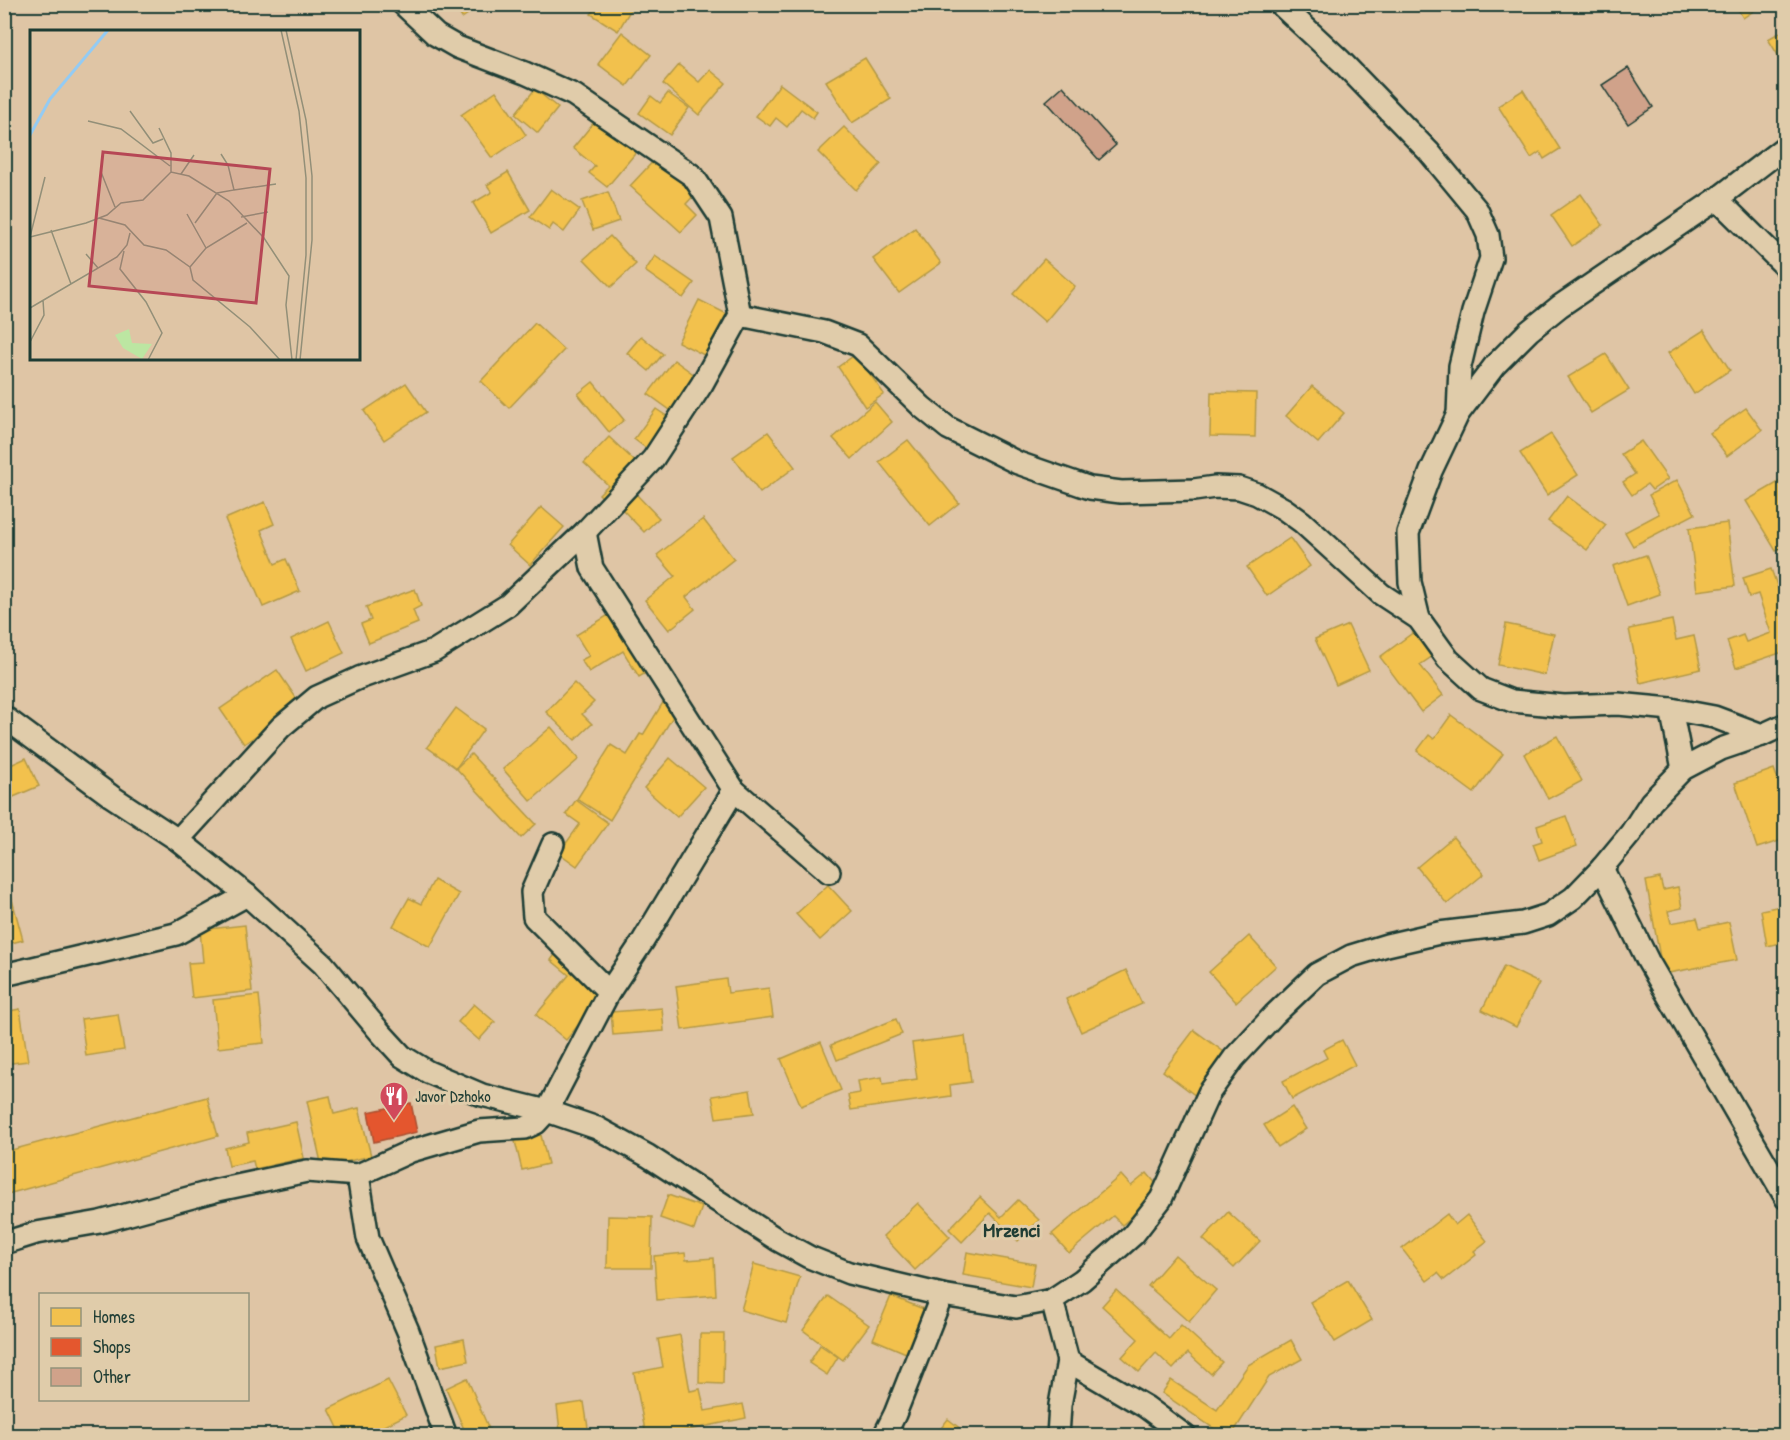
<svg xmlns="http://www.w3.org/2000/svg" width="1790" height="1440" viewBox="0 0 1790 1440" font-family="'Patrick Hand',sans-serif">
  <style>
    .homes { fill: #f2c14e; stroke: #b39946; stroke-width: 1.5 }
    .shops { fill: #e4572e; stroke: #a94f30; stroke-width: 1.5 }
    .building { fill: #d0a28a; stroke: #1f3d34; stroke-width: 1.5 }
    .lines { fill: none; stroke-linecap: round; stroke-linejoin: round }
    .street-casing { stroke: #1f3d34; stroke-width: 26 }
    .street { stroke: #e0ccaa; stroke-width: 21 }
    .labels { text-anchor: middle; stroke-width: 6; stroke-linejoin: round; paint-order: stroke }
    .poi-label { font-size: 16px; fill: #1f3d34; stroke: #e0ccaa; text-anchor: start }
    .quarter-label { font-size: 20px; font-weight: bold; fill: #1f3d34; stroke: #e0ccaa }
    .inset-river { fill: none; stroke: #94cbf3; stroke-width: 3 }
    .inset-road { fill: none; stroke: #928f78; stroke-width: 1.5 }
    .view { fill: #b64755; fill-opacity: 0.15; stroke: #b64755; stroke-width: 3 }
    .inset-edge { fill: none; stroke: #1f3d34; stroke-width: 3 }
  </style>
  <rect width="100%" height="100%" fill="#dfc5a5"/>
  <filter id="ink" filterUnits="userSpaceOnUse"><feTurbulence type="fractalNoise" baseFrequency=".0167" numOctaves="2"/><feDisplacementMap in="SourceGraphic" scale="12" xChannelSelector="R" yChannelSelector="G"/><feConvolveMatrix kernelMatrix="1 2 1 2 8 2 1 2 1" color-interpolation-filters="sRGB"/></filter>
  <g filter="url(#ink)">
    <g class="homes">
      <path d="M453 4H483L462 18Z"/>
      <path d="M598 4H634L618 31 591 14Z"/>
      <path d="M1735 4H1764L1743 18Z"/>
      <path d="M1786 29V68L1768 39Z"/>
      <path d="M622 32 651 55 627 86 598 64Z"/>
      <path d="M865 58 891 99 852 123 826 81Z"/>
      <path d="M679 65 699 82 710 70 726 83 699 115 663 84Z"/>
      <path d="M780 84 817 112 813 118 801 109 787 127 776 118 770 126 756 116Z"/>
      <path d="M535 89 558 108 538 133 515 114Z"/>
      <path d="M1523 90 1560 149 1544 159 1540 152 1531 158 1498 106Z"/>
      <path d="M496 91 526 135 492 158 461 115Z"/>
      <path d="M668 93 689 108 670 135 639 113 651 96 660 103Z"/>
      <path d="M599 116 639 149 607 187 589 173 595 166 573 148Z"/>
      <path d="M844 127 881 164 856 190 818 152Z"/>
      <path d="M659 155 698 191 686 204 697 215 681 232 630 186Z"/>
      <path d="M508 172 530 210 491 233 473 203 492 192 487 185Z"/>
      <path d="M551 189 580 210 564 232 553 224 549 230 530 217Z"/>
      <path d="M608 192 619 221 593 230 582 201Z"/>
      <path d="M1581 194 1603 225 1572 246 1551 215Z"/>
      <path d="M915 228 941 263 899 293 873 259Z"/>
      <path d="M610 236 636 264 611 287 584 259Z"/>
      <path d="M655 256 694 283 683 298 645 271Z"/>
      <path d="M1044 259 1075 286 1045 322 1013 294Z"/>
      <path d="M699 300 731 316 710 358 678 342Z"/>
      <path d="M535 323 564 350 509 408 481 381Z"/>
      <path d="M1704 330 1730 370 1694 394 1668 353Z"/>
      <path d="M641 336 663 354 649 371 627 353Z"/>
      <path d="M856 354 884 394 865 407 838 367Z"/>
      <path d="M1606 354 1629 390 1591 413 1568 377Z"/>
      <path d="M674 360 703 381 677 415 648 394Z"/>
      <path d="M593 382 624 420 609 432 578 394Z"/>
      <path d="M406 383 426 412 384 440 364 411Z"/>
      <path d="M1312 386 1344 413 1318 443 1286 416Z"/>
      <path d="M1211 392 1256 393 1255 437 1210 436Z"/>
      <path d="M875 402 892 422 852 459 833 438Z"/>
      <path d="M1746 408 1762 430 1727 456 1710 433Z"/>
      <path d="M656 409 674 421 651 452 634 439Z"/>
      <path d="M768 432 795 467 760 493 733 457Z"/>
      <path d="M1551 434 1578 475 1547 495 1520 453Z"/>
      <path d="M609 437 643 469 609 504 599 494 608 485 584 463Z"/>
      <path d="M908 440 959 503 930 526 879 462Z"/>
      <path d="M1641 441 1668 479 1652 490 1647 484 1632 495 1623 482 1635 474 1621 454Z"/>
      <path d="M1784 479 1786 481V546L1776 551 1746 501Z"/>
      <path d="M1677 480 1695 514 1633 546 1625 532 1659 514 1649 495Z"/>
      <path d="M636 494 659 518 644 532 621 508Z"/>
      <path d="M1567 496 1606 525 1587 550 1548 521Z"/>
      <path d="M265 502 274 524 261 530 275 564 286 559 300 591 263 607 225 519Z"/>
      <path d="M541 507 564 527 530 565 508 545Z"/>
      <path d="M703 519 734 559 686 597 695 609 669 630 645 600 675 576 657 555Z"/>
      <path d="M1727 523 1735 586 1697 591 1689 528Z"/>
      <path d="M1290 538 1310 566 1267 596 1247 567Z"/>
      <path d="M1646 555 1660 594 1627 606 1613 566Z"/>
      <path d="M1771 569 1778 588 1786 585V651L1736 668 1727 641 1743 635 1746 642 1771 633 1758 594 1749 597 1743 578Z"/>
      <path d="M415 589 421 606 413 610 418 623 369 643 361 624 371 620 366 607Z"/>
      <path d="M615 611 651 670 639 677 623 651 589 672 581 660 589 656 576 635Z"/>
      <path d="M1672 620 1676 640 1694 636 1701 669 1640 683 1629 629Z"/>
      <path d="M329 621 344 653 306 671 291 639Z"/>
      <path d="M1506 624 1554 634 1545 675 1498 665Z"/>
      <path d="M1348 625 1369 670 1336 685 1315 639Z"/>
      <path d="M1422 626 1440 651 1420 665 1443 695 1421 712 1380 657Z"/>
      <path d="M277 670 301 705 244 744 220 709Z"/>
      <path d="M574 683 594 702 582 714 592 724 575 740 546 712Z"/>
      <path d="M667 696 677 710 610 820 577 799 611 745 627 755 640 734 643 735Z"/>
      <path d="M456 708 484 729 456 768 427 747Z"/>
      <path d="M1451 715 1503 754 1474 793 1417 751 1429 735 1434 739Z"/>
      <path d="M551 727 579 759 531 801 503 769Z"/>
      <path d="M1557 736 1582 781 1548 799 1524 754Z"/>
      <path d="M471 754 536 824 521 838 456 768Z"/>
      <path d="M26 758 39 786 4 801V768Z"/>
      <path d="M670 758 704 787 677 817 644 788Z"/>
      <path d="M1774 769 1786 802V839L1757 848 1735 783Z"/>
      <path d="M576 800 608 823 577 866 559 853 580 824 566 814Z"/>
      <path d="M1566 816 1577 846 1539 860 1533 844 1542 841 1537 826Z"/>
      <path d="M1453 837 1484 874 1447 904 1417 867Z"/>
      <path d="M1660 878 1663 890 1678 887 1682 908 1668 911 1671 923 1697 918 1700 928 1729 922 1737 960 1663 974 1646 881Z"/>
      <path d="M434 880 459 894 430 947 393 926 409 898 421 904Z"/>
      <path d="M828 885 852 911 820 940 796 914Z"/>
      <path d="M11 896 23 940 4 945V897Z"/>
      <path d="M1786 905V942L1767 946 1761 910Z"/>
      <path d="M245 925 252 991 192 998 188 963 203 962 200 930Z"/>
      <path d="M1249 936 1276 966 1236 1002 1209 972Z"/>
      <path d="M556 953 604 994 566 1040 536 1015 569 975 551 960Z"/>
      <path d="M1504 966 1539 983 1516 1027 1482 1010Z"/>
      <path d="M1126 970 1142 1004 1081 1032 1066 999Z"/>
      <path d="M726 979 728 993 769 988 773 1017 682 1030 676 986Z"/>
      <path d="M259 995 264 1043 218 1048 213 1000Z"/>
      <path d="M474 1004 495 1022 479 1040 458 1022Z"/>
      <path d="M662 1008 664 1031 613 1035 611 1012Z"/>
      <path d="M20 1009 28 1061 4 1064V1012Z"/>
      <path d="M118 1014 124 1050 86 1056 81 1019Z"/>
      <path d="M896 1019 902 1034 837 1060 831 1045Z"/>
      <path d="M1194 1030 1228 1055 1196 1096 1163 1071Z"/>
      <path d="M965 1036 971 1082 950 1085 951 1096 851 1110 848 1095 860 1093 858 1081 882 1077 883 1084 917 1079 912 1043Z"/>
      <path d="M1342 1040 1355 1065 1292 1099 1283 1081 1327 1058 1323 1050Z"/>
      <path d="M821 1042 841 1090 801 1106 781 1059Z"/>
      <path d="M750 1090 754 1113 716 1118 712 1096Z"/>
      <path d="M330 1096 334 1114 359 1108 371 1156 322 1167 307 1101Z"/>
      <path d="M207 1097 218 1136 4 1195V1152Z"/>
      <path d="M1292 1107 1306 1129 1278 1147 1264 1125Z"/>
      <path d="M296 1122 304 1158 255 1169 253 1161 229 1166 225 1148 249 1142 247 1133Z"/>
      <path d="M540 1131 548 1164 522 1170 514 1137Z"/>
      <path d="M1147 1173 1162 1191 1122 1225 1113 1216 1069 1253 1052 1234 1121 1175 1131 1186Z"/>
      <path d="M668 1195 702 1207 694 1230 660 1218Z"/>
      <path d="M980 1197 1001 1217 1018 1200 1039 1220 1018 1241 990 1213 962 1242 949 1229Z"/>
      <path d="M918 1203 950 1237 915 1270 883 1236Z"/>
      <path d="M1228 1212 1260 1241 1234 1268 1203 1239Z"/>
      <path d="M1447 1214 1455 1225 1467 1215 1487 1241 1474 1251 1476 1255 1444 1280 1438 1273 1427 1281 1402 1249Z"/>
      <path d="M608 1216 652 1217 651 1268H607Z"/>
      <path d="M967 1252 1035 1264 1031 1287 963 1275Z"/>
      <path d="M685 1253 686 1260 714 1258 716 1295 657 1300 654 1256Z"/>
      <path d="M1175 1255 1216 1290 1189 1322 1148 1286Z"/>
      <path d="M754 1264 800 1277 786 1323 741 1310Z"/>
      <path d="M1348 1280 1372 1320 1335 1342 1310 1302Z"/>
      <path d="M1116 1290 1169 1339 1181 1325 1222 1362 1211 1374 1188 1353 1173 1369 1156 1353 1139 1372 1122 1357 1138 1339 1102 1306Z"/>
      <path d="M828 1296 869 1325 843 1360 803 1330Z"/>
      <path d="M891 1296 931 1312 913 1356 873 1339Z"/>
      <path d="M700 1334H724L723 1384 699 1383Z"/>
      <path d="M680 1335 690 1391 700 1389 705 1411 743 1404 746 1418 660 1436H646L634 1373 663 1367 658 1339Z"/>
      <path d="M464 1339 468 1361 440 1367 436 1345Z"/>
      <path d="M1291 1340 1302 1359 1269 1377 1235 1430 1225 1436 1162 1393 1171 1380 1217 1410 1248 1365Z"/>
      <path d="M820 1345 838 1357 827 1375 809 1363Z"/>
      <path d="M467 1378 492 1436H467L446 1388Z"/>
      <path d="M388 1380 406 1415 364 1436H342L329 1409Z"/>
      <path d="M584 1402 589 1434 615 1430 616 1436H526L560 1431 557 1406Z"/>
      <path d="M948 1419 970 1436H935Z"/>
    </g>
    <path class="shops" d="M411 1103 417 1132 374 1142 368 1112Z"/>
    <g class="building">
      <path d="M1628 68 1653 107 1628 124 1602 85Z"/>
      <path d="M1063 86 1116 145 1099 160 1046 101Z"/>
    </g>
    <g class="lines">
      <g class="street-casing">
        <g id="street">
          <path d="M403 4 436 35 457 47 525 73 574 95 693 176 721 218 740 315"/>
          <path d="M1280 4 1341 61 1429 152 1477 210 1488 235 1491 258 1473 312 1460 366 1458 414"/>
          <path d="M1717 199 1786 267"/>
          <path d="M585 532 592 568 734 790 829 872"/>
          <path d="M1419 619 1410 582 1408 533 1431 471 1458 414 1495 365 1529 331 1560 306 1717 199 1786 146"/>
          <path d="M1671 709 1683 769"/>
          <path d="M4 717 111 796 178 840 247 895 323 964 380 1032 402 1056 428 1072 482 1095 547 1111 597 1128 648 1156 778 1240 809 1257 849 1273 942 1295 1016 1307 1052 1300 1082 1280 1133 1235 1161 1199 1209 1093 1234 1058 1274 1015 1317 974 1351 956 1387 945 1439 933 1523 923 1548 915 1573 898 1602 868 1631 833 1651 802 1683 769 1721 749 1762 735 1786 724"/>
          <path d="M178 840 281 727 317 697 359 678 434 651 508 605 585 532 653 459 702 384 740 315 824 332 858 345 922 407 948 428 1018 463 1090 488 1121 492 1194 490 1215 487 1239 488 1257 494 1284 509 1302 522 1381 594 1419 619 1448 659 1481 689 1512 701 1564 706 1618 704 1671 709 1714 717 1762 735"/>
          <path d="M553 844 532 892 534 917 609 992"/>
          <path d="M1602 868 1648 961 1786 1198"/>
          <path d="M4 975 176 934 247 895"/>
          <path d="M4 1243 36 1233 100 1222 218 1190 307 1171 358 1175"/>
          <path d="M1052 1300 1068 1361 1060 1405 1058 1436"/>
          <path d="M1068 1361 1146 1407 1185 1436"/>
          <path d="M446 1436 408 1331 368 1238 358 1175 411 1151 479 1131 525 1128 536 1123 547 1111 609 992 643 941 734 790"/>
          <path d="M884 1436 895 1414 942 1295"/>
        </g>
      </g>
      <use href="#street" class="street"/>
    </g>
  </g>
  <defs>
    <g id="restaurant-pin" transform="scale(1.5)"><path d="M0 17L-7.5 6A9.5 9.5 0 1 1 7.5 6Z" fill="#d1495b" stroke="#e0ccaa"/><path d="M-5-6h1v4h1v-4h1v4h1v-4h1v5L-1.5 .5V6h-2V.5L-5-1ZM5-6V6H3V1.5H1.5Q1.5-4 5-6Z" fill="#fff"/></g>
  </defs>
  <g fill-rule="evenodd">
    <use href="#restaurant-pin" x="394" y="1096"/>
  </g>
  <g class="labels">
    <g class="poi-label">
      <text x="415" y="1102">Javor Dzhoko</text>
    </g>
    <g class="quarter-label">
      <text x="1012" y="1237">Mrzenci</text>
    </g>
  </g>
  <g transform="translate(30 30)">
    <rect width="330" height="330" fill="#dfc5a5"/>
    <path d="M99 299 102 313 122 314 112 329 93 318 85 305Z" fill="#bce6a2"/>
    <path class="inset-river" d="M0 105 20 69 78 0"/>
    <path class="inset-road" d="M251 0 269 81 276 148V225L266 330M256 0 276 90 282 146V210L270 330M100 81 123 113 133 109M58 91 91 99 140 136M129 98 141 123V142M71 142 85 177M151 144 164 125M204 160 246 154M157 184 176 218M211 187 238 182M69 188 95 195 114 215 136 220 160 237 176 218 217 193M165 193 187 163 204 160 198 135 191 124M21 200 41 254M0 207 56 193 77 185 91 173 113 170 141 142 159 146 199 171 234 208 259 246 256 275 262 330M0 207 15 147M94 221 90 239 116 272 132 303 118 330M56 224 68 238M160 237 163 250 220 297 250 330M0 278 87 227 97 215 100 203M0 312 14 285 13 270"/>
    <path class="view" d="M73 122 240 139 226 273 59 256Z"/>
    <rect width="330" height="330" class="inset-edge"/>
  </g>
  <rect width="1790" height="1440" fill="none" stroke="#e0ccaa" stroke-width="24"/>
  <rect x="12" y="12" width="1766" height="1416" fill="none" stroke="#1f3d34" stroke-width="2" filter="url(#ink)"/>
  <rect x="39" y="1293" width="210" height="108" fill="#e0ccaa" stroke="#93937b" stroke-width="1.5"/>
  <rect x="51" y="1308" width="30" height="18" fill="#f2c14e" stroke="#93937b" stroke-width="1.5"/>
  <text x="93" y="1323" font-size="18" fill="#1f3d34">Homes</text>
  <rect x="51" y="1338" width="30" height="18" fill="#e4572e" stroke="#93937b" stroke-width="1.5"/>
  <text x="93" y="1353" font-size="18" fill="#1f3d34">Shops</text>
  <rect x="51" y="1368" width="30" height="18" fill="#d0a28a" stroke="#93937b" stroke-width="1.5"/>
  <text x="93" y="1383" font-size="18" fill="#1f3d34">Other</text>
</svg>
